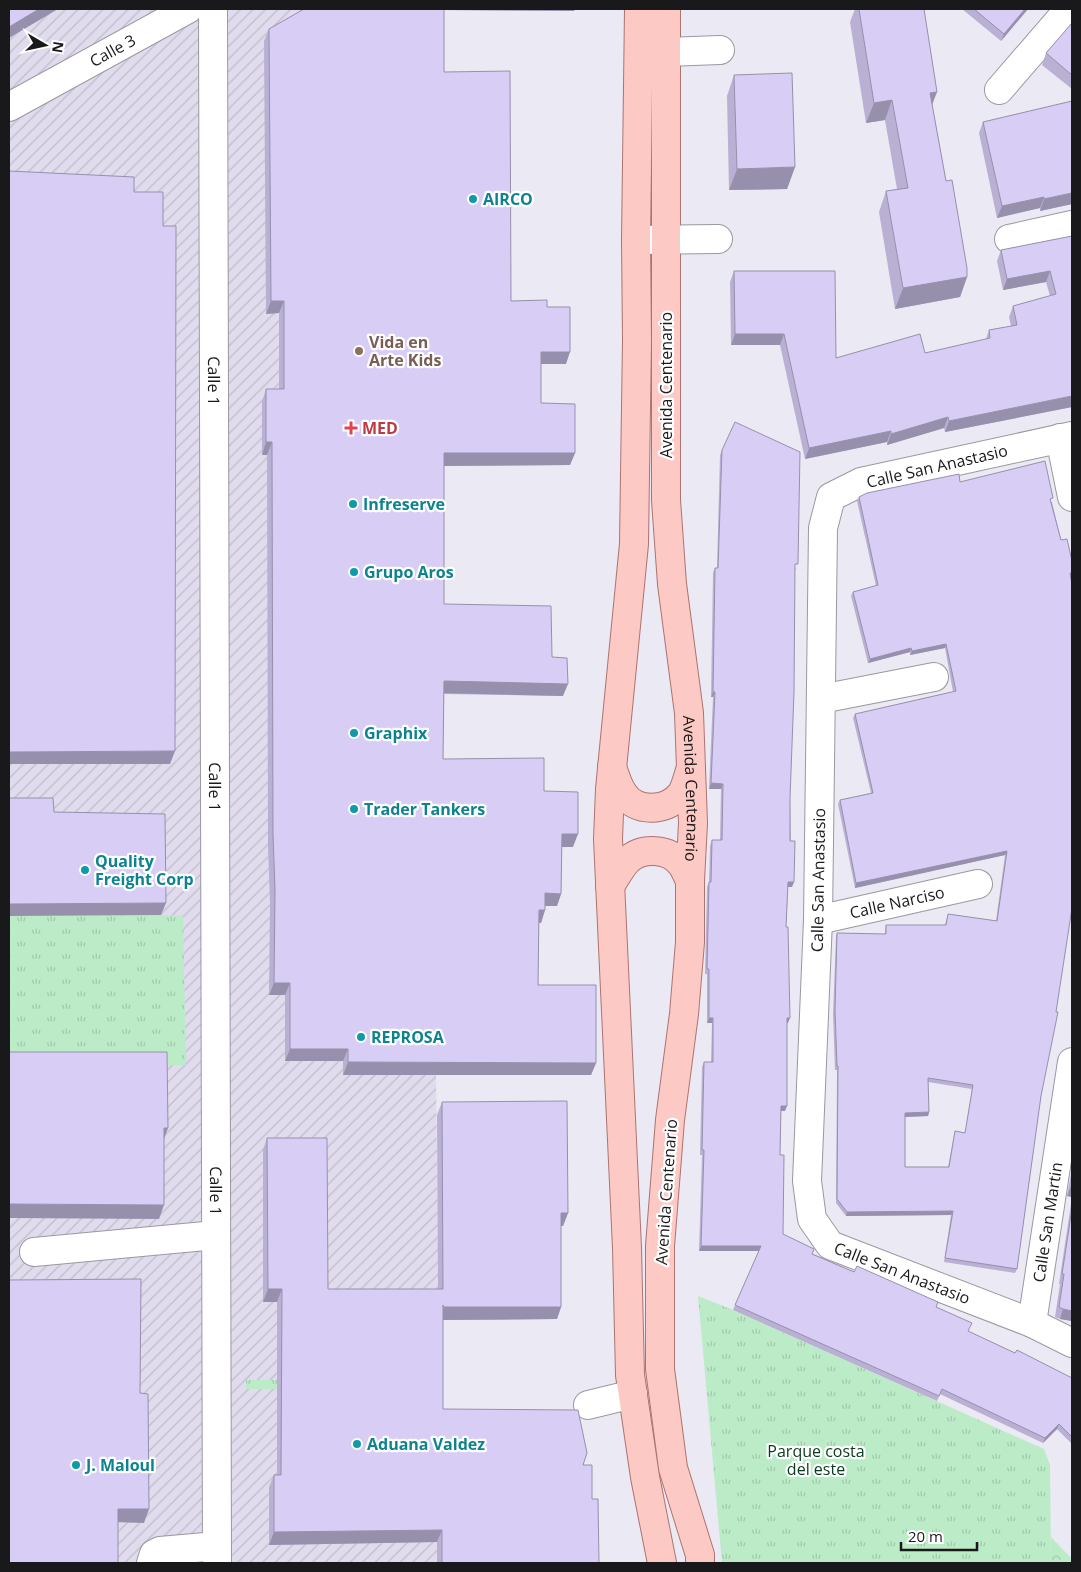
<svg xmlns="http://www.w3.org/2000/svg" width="1081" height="1572" viewBox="0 0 1081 1572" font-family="'Open Sans',sans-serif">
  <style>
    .industrial { fill: url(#industrial-furrows) }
    .grass { fill: url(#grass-tufts) }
    .forest { fill: url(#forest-crowns) }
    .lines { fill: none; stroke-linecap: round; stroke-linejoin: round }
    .minor-casing { stroke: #9a98a0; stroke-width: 30 }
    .major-casing { stroke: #ac7471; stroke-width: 30 }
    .minor { stroke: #fff; stroke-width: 28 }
    .major { stroke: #fdc9c5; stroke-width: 28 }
    .wall { fill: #bab0d3; fill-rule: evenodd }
    .shaded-wall { fill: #9790ac }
    .building { fill: #d8cdf5; stroke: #9790ac; fill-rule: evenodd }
    .culture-dot { fill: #0f9aa8; stroke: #fff; stroke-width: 2 }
    .education-dot { fill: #8d6e63; stroke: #fff; stroke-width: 2 }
    .health-dot { fill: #e0444e; stroke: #fff; stroke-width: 2 }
    .labels { text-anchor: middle; stroke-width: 4.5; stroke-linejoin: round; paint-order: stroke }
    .street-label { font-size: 16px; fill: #19181b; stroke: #fff }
    .culture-label { font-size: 16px; font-weight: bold; fill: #0d838f; stroke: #fff; text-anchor: start }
    .education-label { font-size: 16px; font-weight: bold; fill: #785e54; stroke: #fff; text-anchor: start }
    .health-label { font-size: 16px; font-weight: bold; fill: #be3a42; stroke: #fff; text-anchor: start }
    .park-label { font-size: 16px; fill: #083a1d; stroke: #fff }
  </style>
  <defs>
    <pattern id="industrial-furrows" width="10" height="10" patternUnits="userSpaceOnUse" patternTransform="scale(1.25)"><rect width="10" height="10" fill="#e0dced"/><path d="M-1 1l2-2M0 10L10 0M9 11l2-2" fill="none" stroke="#c0bccb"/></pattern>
    <pattern id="grass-tufts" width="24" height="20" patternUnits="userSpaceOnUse" patternTransform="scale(1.25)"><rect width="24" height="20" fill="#bcebc8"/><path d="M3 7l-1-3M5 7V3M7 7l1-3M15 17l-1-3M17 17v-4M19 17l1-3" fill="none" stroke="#a1c9ab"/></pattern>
    <pattern id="forest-crowns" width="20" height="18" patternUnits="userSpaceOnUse" patternTransform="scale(1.25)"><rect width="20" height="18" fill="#bcebc8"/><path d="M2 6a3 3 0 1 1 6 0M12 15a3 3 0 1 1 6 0" fill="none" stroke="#a1c9ab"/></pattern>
  </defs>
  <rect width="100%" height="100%" fill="#ebe9f3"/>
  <path class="industrial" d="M9 9H440L436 1075 439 1320 437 1563H9Z"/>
  <g class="grass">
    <path d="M183 915 186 1065 9 1066V916Z"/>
    <path d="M698 1296 733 1310 1044 1449 1050 1465 1051 1563H722Z"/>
    <path d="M246 1380H438L439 1389H246Z"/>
  </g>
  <path class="forest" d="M1051 1537 1072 1559V1563H1051Z"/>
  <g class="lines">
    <g class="minor-casing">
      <g id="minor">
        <path id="s1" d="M213 9 217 1563"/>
        <path d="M666 52 720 50"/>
        <path d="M999 90 1069 9"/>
        <path id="s2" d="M9 107 188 9"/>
        <path d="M1009 239 1072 225"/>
        <path d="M636 240 718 239"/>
        <path id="s3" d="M1072 436 861 482 831 497 823 528 818 920 807 1181 812 1219 830 1245 1032 1323 1072 1343"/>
        <path d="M1060 438 1072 497"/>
        <path d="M821 699 934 677"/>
        <path id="s4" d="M818 920 978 884"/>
        <path d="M34 1252 216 1235"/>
        <path id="s5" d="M1032 1323 1072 1062"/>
        <path d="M588 1405 633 1394"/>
        <path d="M151 1563 154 1554 160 1551 217 1546"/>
      </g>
    </g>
    <g class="major-casing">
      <g id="major">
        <path d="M639 9 636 240 637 340 634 544 610 789 608 839 627 1248 630 1375 645 1477 662 1563"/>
        <path id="s6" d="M666 9V500L672 584 689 713 693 823 690 881V942L684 1014 670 1120 660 1246V1369L673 1468 700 1555V1563"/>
        <path d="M612 767C615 775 618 786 623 793 635 813 667 812 681 794 686 787 688 775 691 768"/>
        <path d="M610 886C616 877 621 867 628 860 642 847 669 848 681 864 685 869 687 875 690 881"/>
      </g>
    </g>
    <use href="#minor" class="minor"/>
    <use href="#major" class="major"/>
  </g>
  <g class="wall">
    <path d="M304 9H575L574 11 444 10V72L511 301 547 307 566 364H541V403L575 453 570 465 444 466V604L552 657 563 696 444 694 443 759 544 791 573 847H562L561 894 557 906H545V910L541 923 539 922 538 985 596 1063 591 1075H343V1061H285V995H269L270 903 268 846 267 455H262V402L266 389H279V313L266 314 264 41 269 29Z"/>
    <path d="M855 9H924L932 105 946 181 967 277 960 297 895 309 879 212 886 191 897 189 885 120 866 123 850 22Z"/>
    <path d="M962 9H1028L1001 41Z"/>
    <path d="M1072 23V89L1042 65 1046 53Z"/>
    <path d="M734 75 795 167 787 189 729 190 727 96Z"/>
    <path d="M1072 101V204L1040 211V208L997 218 979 133 983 122Z"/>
    <path d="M1072 236V407L945 432 944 428 887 445V442L805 459 780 345H731L730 282 734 271 836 358 925 353 986 339 989 330 1011 326 1009 317 1013 306 1050 296 1046 282 1003 290 997 261 1001 250Z"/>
    <path d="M722 450 796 569H795L790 798 792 887H788L786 927 788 1023H787L785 1111H781L780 1155 783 1234 813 1254 936 1307 969 1332 1015 1353 1072 1378V1444L1057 1429 1043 1443 940 1394 937 1401 733 1310 759 1251H699L702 1155H700L702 1067 704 1062H711L712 1023H707V974H705L707 887 709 882 710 846 712 840H720L721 789H709L713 697H711L713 573 715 568H717L720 455Z"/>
    <path d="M960 482 1052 502 1061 540 1072 561V576L1071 577 1041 1096 1017 1269 1015 1273 944 1262 951 1215 846 1216 836 1203 837 1070H835L833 1014 836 937 837 933 885 934V929L886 925H945L948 914 996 921 1005 855 855 888 838 804 840 800 871 793 853 718 855 714 953 692 945 648 910 655V652L868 663 851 596 853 592 876 586 857 501 859 497ZM928 1082 972 1089 965 1133 955 1131 954 1135 948 1167H905V1117L928 1116 929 1112Z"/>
    <path d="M442 1102 568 1213 563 1226H561V1307L557 1319 443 1320V1409L583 1465 592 1499 599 1563H437V1542L269 1545V1487L274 1475H277V1302H263V1150L267 1138 328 1289H438L437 1115Z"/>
    <path d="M1072 1168V1321L1060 1319 1055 1317 1060 1284H1059L1072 1197 1067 1196Z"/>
  </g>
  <g class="shaded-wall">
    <path d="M39 9H58L9 38V27Z"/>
    <path d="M440 9H575L574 11 440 10Z"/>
    <path d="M1025 9H1028L1001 41 1004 34Z"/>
    <path d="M937 92 929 113 930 93Z"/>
    <path d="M892 100 885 120 866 123 874 103Z"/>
    <path d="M795 167 787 189 729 190 737 169Z"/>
    <path d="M1072 193V204L1040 211 1044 199Z"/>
    <path d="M1044 197 1040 208 997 218 1002 206Z"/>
    <path d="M1050 271 1046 282 1003 290 1007 279Z"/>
    <path d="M967 277 960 297 895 309 903 288Z"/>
    <path d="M271 301H284L279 313 266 314Z"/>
    <path d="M735 334H784L780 345H731Z"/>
    <path d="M541 352H570L566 364H537Z"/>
    <path d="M1072 396V407L945 432 949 421Z"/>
    <path d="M948 417 944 428 887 445 891 434Z"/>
    <path d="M891 431 887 442 805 459 809 448Z"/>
    <path d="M266 442H272L267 455H262Z"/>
    <path d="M444 453H575L570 465 439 466Z"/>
    <path d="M946 644 945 648 910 655 912 651Z"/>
    <path d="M911 648 910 652 868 663 870 659Z"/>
    <path d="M444 681 568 684 563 696 440 693Z"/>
    <path d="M713 692H715L713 697H711Z"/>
    <path d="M175 751 170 764H9V752Z"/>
    <path d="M711 783 723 784 721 789H709Z"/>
    <path d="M562 834H578L573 847H557Z"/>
    <path d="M1007 851 1005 855 855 888 856 883Z"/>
    <path d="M788 882H794L792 887H786Z"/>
    <path d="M545 893 561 894 557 906H541Z"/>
    <path d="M166 903 161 915 9 916V904Z"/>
    <path d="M539 910H545L541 923 534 922Z"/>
    <path d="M274 983H290L285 995H269Z"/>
    <path d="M709 1018H713L712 1023H707Z"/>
    <path d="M787 1018H790L788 1023H785Z"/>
    <path d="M290 1049H348L343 1061H285Z"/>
    <path d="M348 1062 596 1063 591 1075H343Z"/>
    <path d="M781 1106H787L785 1111H779Z"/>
    <path d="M929 1112 928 1116 904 1117 905 1113Z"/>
    <path d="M164 1128H168L163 1142Z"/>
    <path d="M1071 1186H1072V1197L1067 1196Z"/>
    <path d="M9 1204 164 1205 159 1219 9 1218Z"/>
    <path d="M953 1211 951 1215 846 1216 847 1212Z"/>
    <path d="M561 1213H568L563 1226H557Z"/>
    <path d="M701 1246H761L759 1251H699Z"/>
    <path d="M268 1289H282L277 1302H263Z"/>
    <path d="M443 1307H561L557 1319 439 1320Z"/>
    <path d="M1063 1309 1072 1311V1321L1060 1319Z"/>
    <path d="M1059 1424 1057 1429 1043 1443 1045 1438Z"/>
    <path d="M118 1509H149L144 1523 113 1522Z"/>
    <path d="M442 1530 437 1542 269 1545 274 1532Z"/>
  </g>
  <g class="building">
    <path d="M9 9H39L9 27Z"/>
    <path d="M304 9H444V72L510 71 511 301 547 300V307H570V352H541V403L575 404V453H444V604L551 606 552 657 567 658 568 684 444 681 443 759 544 758V791L578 792V834H562L561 894 545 893V910H539L538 985H596V1063L348 1062V1049H290V983H274L275 890 273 834 272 442H266V389H284V301H271L269 29Z"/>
    <path d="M859 9H924L937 92 930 93 946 181 952 180 967 268V277L903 288 886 191 908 188 892 100 874 103Z"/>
    <path d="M974 9H1025L1004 34Z"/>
    <path d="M1072 23V75L1046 53Z"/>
    <path d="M792 73 795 167 737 169 734 75Z"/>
    <path d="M1072 101V193L1044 199V197L1002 206 983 122Z"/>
    <path d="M9 171 134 177V192H163V226H176L175 751 9 752Z"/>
    <path d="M1072 236V396L949 421 948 417 891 434V431L809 448 784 334H735L734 271H835L836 358 920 334 925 353 990 338 989 330 1017 325 1013 306 1056 294 1050 271 1007 279 1001 250Z"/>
    <path d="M735 422 800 452 798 564H795L794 692 790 798V841H795L794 882H788L786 927H788L790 1018H787V1106H781L780 1155H784L783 1234 814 1249 812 1254 854 1272 857 1266 938 1302 936 1307 972 1323 968 1331 1015 1353 1017 1350 1072 1378V1437L1059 1424 1045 1438 942 1389 939 1396 735 1305 761 1246H701L704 1150H702L704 1062H713V1018H709V969H707L709 882H711L712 840H722L723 784 711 783 715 692H713L715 568H718L722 450Z"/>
    <path d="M1045 461 1053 498 1050 499 1061 540 1067 539 1072 561V573H1070L1072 585V908L1056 1012H1058L1041 1096 1017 1269 945 1258 953 1211 847 1212 837 1199 838 1066H837L835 1010 837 933 886 934V925H946L948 914 997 921 1007 851 856 883 840 800 873 793 855 714 956 691 946 644 912 651 911 648 870 659 853 592 878 585 859 497 867 493 959 474 960 482ZM928 1078 973 1085 965 1133 955 1131 949 1167H905V1113L929 1112Z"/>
    <path d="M9 798H53L54 812 165 814 166 903 9 904Z"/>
    <path d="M9 1052H167L168 1128H164V1205L9 1204Z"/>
    <path d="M567 1101 568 1213H561V1307H443V1305V1409L578 1410 587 1453 583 1465H592V1499H598L599 1563H442V1530L274 1532V1475H281L282 1289H268L267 1138H327L328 1289H443L442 1102Z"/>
    <path d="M1072 1209V1311L1063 1309 1059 1307 1064 1274H1062Z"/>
    <path d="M141 1279 140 1393 148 1394 149 1509H118V1563H9V1280Z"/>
  </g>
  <g class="culture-dot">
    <circle cx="473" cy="199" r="5"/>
    <circle cx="353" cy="504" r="5"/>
    <circle cx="354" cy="572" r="5"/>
    <circle cx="354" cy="733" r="5"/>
    <circle cx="354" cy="809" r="5"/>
    <circle cx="85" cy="870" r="5"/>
    <circle cx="361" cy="1037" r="5"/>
    <circle cx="357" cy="1444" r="5"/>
    <circle cx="76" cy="1465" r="5"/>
  </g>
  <circle class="education-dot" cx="359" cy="351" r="5"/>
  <path class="health-dot" d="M348.5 420.5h5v5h5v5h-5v5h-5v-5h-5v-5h5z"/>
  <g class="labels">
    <g class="street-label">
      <text dy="6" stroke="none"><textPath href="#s2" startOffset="118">Calle 3</textPath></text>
      <text dy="6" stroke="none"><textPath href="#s1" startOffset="372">Calle 1</textPath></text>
      <text transform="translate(666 385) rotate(-90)" y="6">Avenida Centenario</text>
      <text transform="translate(937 466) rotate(-13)" y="6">Calle San Anastasio</text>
      <text dy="6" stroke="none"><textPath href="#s1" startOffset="778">Calle 1</textPath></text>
      <text dy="6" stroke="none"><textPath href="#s6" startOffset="781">Avenida Centenario</textPath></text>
      <text transform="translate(818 880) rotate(-89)" y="6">Calle San Anastasio</text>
      <text dy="6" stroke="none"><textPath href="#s4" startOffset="81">Calle Narciso</textPath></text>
      <text dy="6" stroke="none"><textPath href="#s1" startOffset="1182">Calle 1</textPath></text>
      <text transform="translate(666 1192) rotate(-86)" y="6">Avenida Centenario</text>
      <text dy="6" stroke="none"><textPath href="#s5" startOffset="102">Calle San Martin</textPath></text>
      <text dy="6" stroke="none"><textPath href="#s3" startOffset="1082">Calle San Anastasio</textPath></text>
    </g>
    <g class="culture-label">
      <text x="483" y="205">AIRCO</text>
      <text x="363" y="510">Infreserve</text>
      <text x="364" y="578">Grupo Aros</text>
      <text x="364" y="739">Graphix</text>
      <text x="364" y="815">Trader Tankers</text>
      <text x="95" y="867">Quality<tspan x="95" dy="18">Freight Corp</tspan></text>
      <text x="371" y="1043">REPROSA</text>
      <text x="367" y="1450">Aduana Valdez</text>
      <text x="86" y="1471">J. Maloul</text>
    </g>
    <g class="education-label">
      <text x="369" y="348">Vida en<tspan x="369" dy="18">Arte Kids</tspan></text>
    </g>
    <g class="health-label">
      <text x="362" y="434">MED</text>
    </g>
    <g class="park-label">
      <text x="816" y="1457">Parque costa<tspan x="816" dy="18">del este</tspan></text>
    </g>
  </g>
  <rect width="1081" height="1572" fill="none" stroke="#19181b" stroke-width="20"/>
  <g transform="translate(45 45) rotate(99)" stroke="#ffffff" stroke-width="4" paint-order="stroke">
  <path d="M0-4L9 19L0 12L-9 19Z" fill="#19181b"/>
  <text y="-8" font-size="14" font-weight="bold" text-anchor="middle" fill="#19181b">N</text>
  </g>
  <path d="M901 1542v8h76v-8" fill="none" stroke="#19181b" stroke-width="2.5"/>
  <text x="908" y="1542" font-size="15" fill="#19181b" stroke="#ffffff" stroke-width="4" paint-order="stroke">20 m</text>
</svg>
